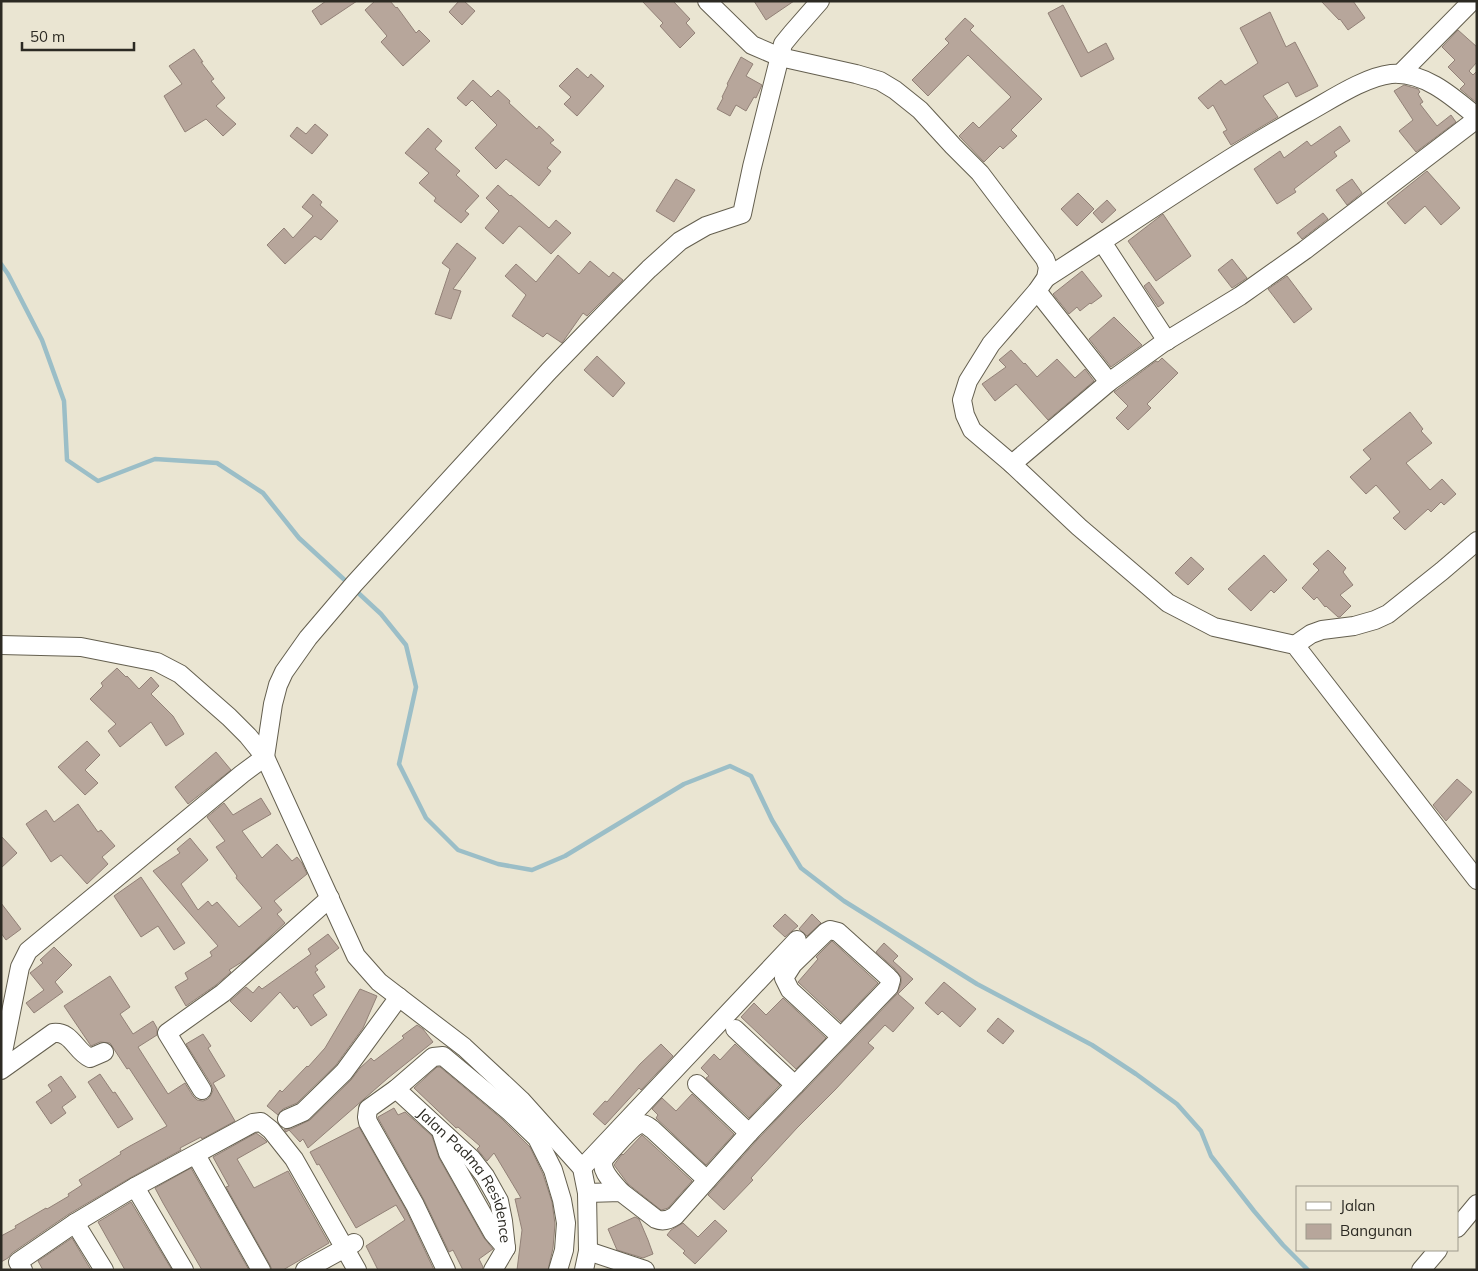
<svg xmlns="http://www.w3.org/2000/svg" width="1478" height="1271" viewBox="0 0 1478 1271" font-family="Mulish,sans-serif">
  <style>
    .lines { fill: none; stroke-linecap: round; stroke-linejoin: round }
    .stream { stroke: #9bbec7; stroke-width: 4.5 }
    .building { fill: #b7a69b; stroke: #928177 }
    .minor-casing { stroke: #645f4f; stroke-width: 20 }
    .minor { stroke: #fff; stroke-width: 18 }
    .labels { text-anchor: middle; stroke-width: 4; stroke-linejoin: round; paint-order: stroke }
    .street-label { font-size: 15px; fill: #2c2a23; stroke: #eae5d2 }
  </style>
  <rect width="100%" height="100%" fill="#eae5d2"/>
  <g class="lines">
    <g class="stream">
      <path d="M1 264 8 274 42 340 64 401 67 460 98 481 155 459 217 463 263 493 299 538 349 584"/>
      <path d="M354 589 381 614 406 645 416 687 399 764 426 818 458 850 498 864 532 870 565 856 684 784 730 766 751 776 772 820 801 868 844 901 977 984 1092 1045 1136 1074 1177 1104 1201 1131 1211 1156 1254 1211 1283 1245 1308 1270"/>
    </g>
  </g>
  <g class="building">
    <path d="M326 1H357L321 25 312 11Z"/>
    <path d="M375 1H390L396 8 397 7 416 33 419 30 430 41 403 66 381 42 387 36 365 10Z"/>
    <path d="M459 1H464L475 11 462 25 449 12Z"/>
    <path d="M642 1H673L690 19 686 23 695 33 680 48 660 26 663 23Z"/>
    <path d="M754 1H794L766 20Z"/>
    <path d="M1321 1H1353L1365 18 1348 30 1340 19 1339 20Z"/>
    <path d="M1063 5 1088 53 1106 43 1114 59 1081 77 1048 13Z"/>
    <path d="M1270 12 1286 47 1295 42 1318 86 1296 97 1288 82 1263 96 1278 117 1231 145 1223 132 1227 130 1213 105 1208 109 1198 98 1221 80 1225 85 1258 63 1240 28Z"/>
    <path d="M965 18 974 26 970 30 1042 99 1011 130 1017 136 1003 149 1000 146 984 162 959 136 973 122 979 128 1011 97 968 55 928 96 912 80 949 43 945 39Z"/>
    <path d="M1458 30 1477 47V62L1469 71 1473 75 1477 71V103L1460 89 1465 84 1448 67 1455 60 1442 47Z"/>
    <path d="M194 49 203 62H201L214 79 211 81 225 98 216 106 236 124 223 136 206 119 185 132 164 96 182 84 169 66Z"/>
    <path d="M741 57 753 64 746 76 762 85 756 98 754 97 746 111 736 105 730 116 717 109 723 98 722 97 728 85 727 84Z"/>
    <path d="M577 68 588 78 591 74 604 86 577 116 564 104 571 97 559 86Z"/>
    <path d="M473 80 491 97 498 90 510 101 509 103 537 129 539 126 554 140 550 143 561 152 547 168 551 171 539 186 506 159 496 169 475 148 497 125 472 100 466 106 457 98Z"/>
    <path d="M1404 85 1418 89 1420 92 1418 94 1423 102 1420 104 1437 126 1451 115 1456 122 1416 152 1399 131 1413 120 1394 91Z"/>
    <path d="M315 124 328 135 312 154 290 136 297 127 306 134Z"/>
    <path d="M1340 126 1350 141 1334 152 1337 156 1294 189 1296 192 1277 204 1254 169 1280 151 1284 158 1307 141 1311 146Z"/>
    <path d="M428 128 442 141 435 149 460 171 456 175 479 196 465 211 469 214 461 223 434 201 436 198 419 183 429 173 405 153Z"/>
    <path d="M1427 171 1460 208 1441 225 1425 206 1405 224 1387 203Z"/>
    <path d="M676 179 695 190 674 222 656 211Z"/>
    <path d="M1352 179 1362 193 1347 205 1336 190Z"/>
    <path d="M498 185 510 196 511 195 549 228 556 220 571 233 551 254 521 227 519 226 503 244 485 228 499 211 486 198Z"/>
    <path d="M1078 193 1094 209 1077 226 1061 209Z"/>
    <path d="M313 194 322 202 320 205 338 221 321 240 315 236 285 264 267 245 284 228 293 238 313 216 302 207Z"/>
    <path d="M1107 200 1116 210 1102 223 1093 213Z"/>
    <path d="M1323 213 1328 219 1302 239 1297 233Z"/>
    <path d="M1163 214 1191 256 1156 281 1128 241Z"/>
    <path d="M457 243 476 258 453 289 461 291 451 319 435 314 450 269 442 263Z"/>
    <path d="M558 255 579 274 590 261 609 277 613 272 623 280 587 316 583 313 562 343 547 333 543 337 512 316 526 295 505 276 516 264 536 282Z"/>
    <path d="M1232 259 1247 278 1232 288 1218 270Z"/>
    <path d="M1082 271 1102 296 1091 304 1090 303 1080 311 1077 307 1069 314 1053 294Z"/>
    <path d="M1287 276 1312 309 1294 323 1268 289Z"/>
    <path d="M1149 282 1164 303 1158 307 1144 286Z"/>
    <path d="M1114 317 1142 345 1111 367 1089 339Z"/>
    <path d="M1011 350 1024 364 1025 363 1037 377 1057 359 1075 378 1085 369 1094 381 1048 420 1016 384 995 401 982 384 1006 367 999 360Z"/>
    <path d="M597 356 625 383 613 397 584 370Z"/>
    <path d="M1162 358 1178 373 1147 404 1151 408 1128 430 1116 418 1128 406 1114 392 1156 361 1158 362Z"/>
    <path d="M1410 412 1423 429 1421 431 1432 443 1406 463 1430 490 1442 479 1456 494 1444 505 1441 502 1431 512 1428 509 1405 530 1393 518 1400 512 1376 485 1366 494 1350 477 1371 459 1363 450Z"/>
    <path d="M1328 550 1346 568 1343 572 1353 585 1340 595 1351 606 1340 617H1338L1326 606 1325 607 1317 597 1314 600 1302 588 1319 570 1313 564Z"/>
    <path d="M1264 555 1287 580 1274 593 1271 590 1251 611 1228 589Z"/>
    <path d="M1191 557 1204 569 1188 585 1175 573Z"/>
    <path d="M117 668 126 677 127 676 139 689 151 677 159 686 151 694 173 716 184 734 166 746 151 722 120 747 108 731 116 724 90 699 103 686 101 683Z"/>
    <path d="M87 741 100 755 85 770 98 783 85 795 58 767Z"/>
    <path d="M216 752 231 770 188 804 175 787Z"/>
    <path d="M1457 779 1472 792 1446 821 1433 805Z"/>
    <path d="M261 798 271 814 242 831 262 858 277 844 292 861 297 857 302 863 307 874 274 901 282 910 277 914 285 923 245 960 229 970 231 972 216 985 186 1006 175 987 188 979 185 973 212 956 210 952 218 946 153 871 180 853 177 849 190 838 208 860 181 884 198 910 208 901 212 906 217 902 239 927 262 908 236 878 237 876 216 847 225 841 207 817 224 803 233 815Z"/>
    <path d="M78 804 98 832 101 830 115 846 102 857 108 864 87 884 61 855 51 862 26 824 46 810 54 822Z"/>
    <path d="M1 836 17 853 1 868Z"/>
    <path d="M141 877 185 943 174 950 158 926 141 937 114 896Z"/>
    <path d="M1 903 21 929 6 940 1 933Z"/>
    <path d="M785 914 798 926 785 937 773 926Z"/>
    <path d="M812 914 821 923 807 936 799 929Z"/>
    <path d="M328 934 339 948 315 966 318 970 315 972 325 987 313 995 327 1015 311 1026 297 1006 294 1009 280 992 251 1022 230 1001 246 987 253 993 259 986 262 989 311 954 308 949Z"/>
    <path d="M832 941 878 983 841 1022 798 982 818 959 816 957Z"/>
    <path d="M884 943 898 956 893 961 913 979 898 994 914 1008 893 1032 885 1025 868 1043 874 1048 835 1090 797 1128 751 1178 753 1180 724 1210 708 1195 757 1140 897 994 901 983V977L895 969 876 952Z"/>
    <path d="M54 947 72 965 55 982 63 992 34 1013 26 1003 44 990 30 973 43 963 40 960Z"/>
    <path d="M110 976 130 1007 120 1014 133 1034 153 1021 157 1028V1035L138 1047 168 1094 185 1083 193 1096 197 1100 203 1101 208 1099 211 1095 213 1090 211 1084 186 1044 203 1034 211 1046 208 1048 225 1076 213 1083 235 1121 202 1139 201 1137 180 1148 181 1150 130 1178 69 1214 12 1253 8 1258 1 1262V1236L16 1228 15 1226 46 1208 47 1209 69 1196 68 1194 82 1185 79 1180 121 1154 120 1152 130 1146 167 1126 129 1068 127 1069 110 1043 100 1042 91 1046 64 1006Z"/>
    <path d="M944 982 976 1009 960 1027 942 1011 938 1015 925 1003Z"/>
    <path d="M360 989 377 996 363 1028 336 1065 297 1103 283 1109 278 1115 267 1106 280 1090 282 1092 307 1066 308 1067 325 1048Z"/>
    <path d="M783 998 826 1038 796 1069 741 1017 754 1003 766 1015Z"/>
    <path d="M998 1018 1014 1031 1003 1044 987 1031Z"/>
    <path d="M417 1025 423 1029 433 1042 388 1078 308 1148 303 1139 300 1142 289 1130 286 1132 284 1129H291L310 1120 351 1080 360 1068 371 1058 374 1061 404 1038 402 1036Z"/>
    <path d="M661 1044 673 1056 641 1090 639 1088 605 1125 593 1114 605 1101 607 1102 640 1064Z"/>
    <path d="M735 1044 780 1085 749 1118 706 1078 709 1076 701 1068 714 1054 720 1060Z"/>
    <path d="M437 1067H440L502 1119 530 1147 543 1174 552 1202 555 1224 553 1248 548 1270H517L522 1230 515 1199 521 1198 494 1153 487 1161 477 1149 480 1146 458 1127 456 1128 414 1088Z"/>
    <path d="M100 1074 113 1093 115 1092 133 1119 118 1128 88 1082Z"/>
    <path d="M61 1076 76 1097 62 1107 66 1113 51 1124 36 1102 52 1091 48 1085Z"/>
    <path d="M692 1094 734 1134 706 1165 656 1118 658 1115 652 1109 662 1098 676 1111Z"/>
    <path d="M394 1108 398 1115 405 1112 432 1136 439 1158 484 1238 493 1249 479 1259 483 1267 482 1270H463L453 1250 449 1252 424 1200 378 1118V1117Z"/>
    <path d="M359 1127 406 1210 434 1270H378L366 1246 405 1220 396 1205 356 1228 319 1164 317 1165 310 1152Z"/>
    <path d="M256 1133 263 1138 267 1142 237 1159 254 1188 288 1171 329 1243 283 1270H272L270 1265 226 1187 229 1186 213 1157Z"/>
    <path d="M642 1135 692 1181 668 1208 665 1209 661 1210 628 1184 614 1165 622 1154 623 1155Z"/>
    <path d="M191 1168 249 1270H202L163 1203 155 1188Z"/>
    <path d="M131 1202 172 1270H125L98 1222Z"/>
    <path d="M635 1217 639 1219 648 1240 653 1254 643 1258 617 1250 608 1229Z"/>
    <path d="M715 1220 727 1231 695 1264 683 1253 685 1251 667 1235 671 1230 683 1223 698 1237Z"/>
    <path d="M72 1238 91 1270H43L38 1261Z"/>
  </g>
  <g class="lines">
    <g class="minor-casing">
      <g id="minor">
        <path d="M707 1 752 45 780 57 856 74 880 81 895 90 920 110 953 146 980 173 1045 259 1048 267 1046 278 1037 291 991 344 968 381 962 400 965 415 972 430 1012 464 1079 527 1168 603 1214 627 1295 645 1477 880"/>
        <path d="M1400 74 1472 1"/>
        <path d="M1102 242 1167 341"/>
        <path d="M1046 278C1132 223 1216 164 1305 114 1329 101 1364 77 1391 74 1424 71 1453 97 1477 117"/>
        <path d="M1037 291 1109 382"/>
        <path d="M1012 464 1109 382 1163 343 1240 296 1305 250 1477 119"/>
        <path d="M1 645 81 647 157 662 180 674 229 717 248 736 265 757 356 956 379 982 464 1047 521 1100 582 1168 587 1193 588 1251 584 1270"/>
        <path d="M1295 645 1311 634 1322 630 1354 626 1375 620 1388 614 1442 571 1477 541"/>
        <path d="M735 1029 795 1085"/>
        <path d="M1 1062 20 967 28 951 242 774 265 757 273 704 278 685 284 672 308 638 354 584 549 371 616 302 649 269 680 241 706 226 742 214 752 167 783 44 792 33 820 1"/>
        <path d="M1 1070 53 1033C72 1031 75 1051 90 1058L104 1052"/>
        <path d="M697 1084 749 1133"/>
        <path id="s1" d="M396 1089 471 1158 485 1176 499 1201 503 1221 506 1248 493 1270"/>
        <path d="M202 1090 167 1033 223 993 330 898"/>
        <path d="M287 1119 303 1112 344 1072 399 997"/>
        <path d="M442 1134 448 1153 493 1233 506 1248"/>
        <path d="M196 1155 261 1270"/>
        <path d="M582 1168 797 940"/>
        <path d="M135 1187 184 1270"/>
        <path d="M621 1192C614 1183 599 1171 604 1159 611 1151 632 1125 642 1124 646 1124 649 1127 652 1129L707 1180"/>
        <path d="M587 1193 621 1192 656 1219C663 1222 669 1220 675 1216L749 1133 889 987 891 980 888 977 838 932 830 930 826 932 793 964 784 978 790 990 841 1037"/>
        <path d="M75 1223 104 1270"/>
        <path d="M1457 1228 1477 1204"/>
        <path d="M588 1251 645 1270"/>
        <path d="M23 1270 18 1262 75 1223 135 1187 253 1123 261 1122 271 1130 294 1159 357 1270"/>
        <path d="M305 1270 354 1243"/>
        <path d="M446 1270 415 1205 368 1122 367 1117 368 1109 396 1089 433 1057 443 1056 509 1111 537 1138 553 1170 562 1200 566 1223 564 1250 558 1270"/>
        <path d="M1421 1270 1438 1250"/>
      </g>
    </g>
    <use href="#minor" class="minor"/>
  </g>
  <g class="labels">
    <g class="street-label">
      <text dy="5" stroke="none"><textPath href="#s1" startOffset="114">Jalan Padma Residence</textPath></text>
    </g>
  </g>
  <rect width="1478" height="1271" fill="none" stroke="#2c2a23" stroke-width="5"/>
  <rect x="1296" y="1186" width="162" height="65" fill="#eae5d2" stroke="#9e9a8c"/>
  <rect x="1306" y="1202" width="25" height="8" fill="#ffffff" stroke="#9e9a8c"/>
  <text x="1340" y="1211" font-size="15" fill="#2c2a23">Jalan</text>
  <rect x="1306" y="1224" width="25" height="15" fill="#b7a69b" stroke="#9e9a8c"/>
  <text x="1340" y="1236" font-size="15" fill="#2c2a23">Bangunan</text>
  <path d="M22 42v8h112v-8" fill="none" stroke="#2c2a23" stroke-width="2.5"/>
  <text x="30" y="42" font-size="15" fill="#2c2a23" stroke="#eae5d2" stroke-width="4" paint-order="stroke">50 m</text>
</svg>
